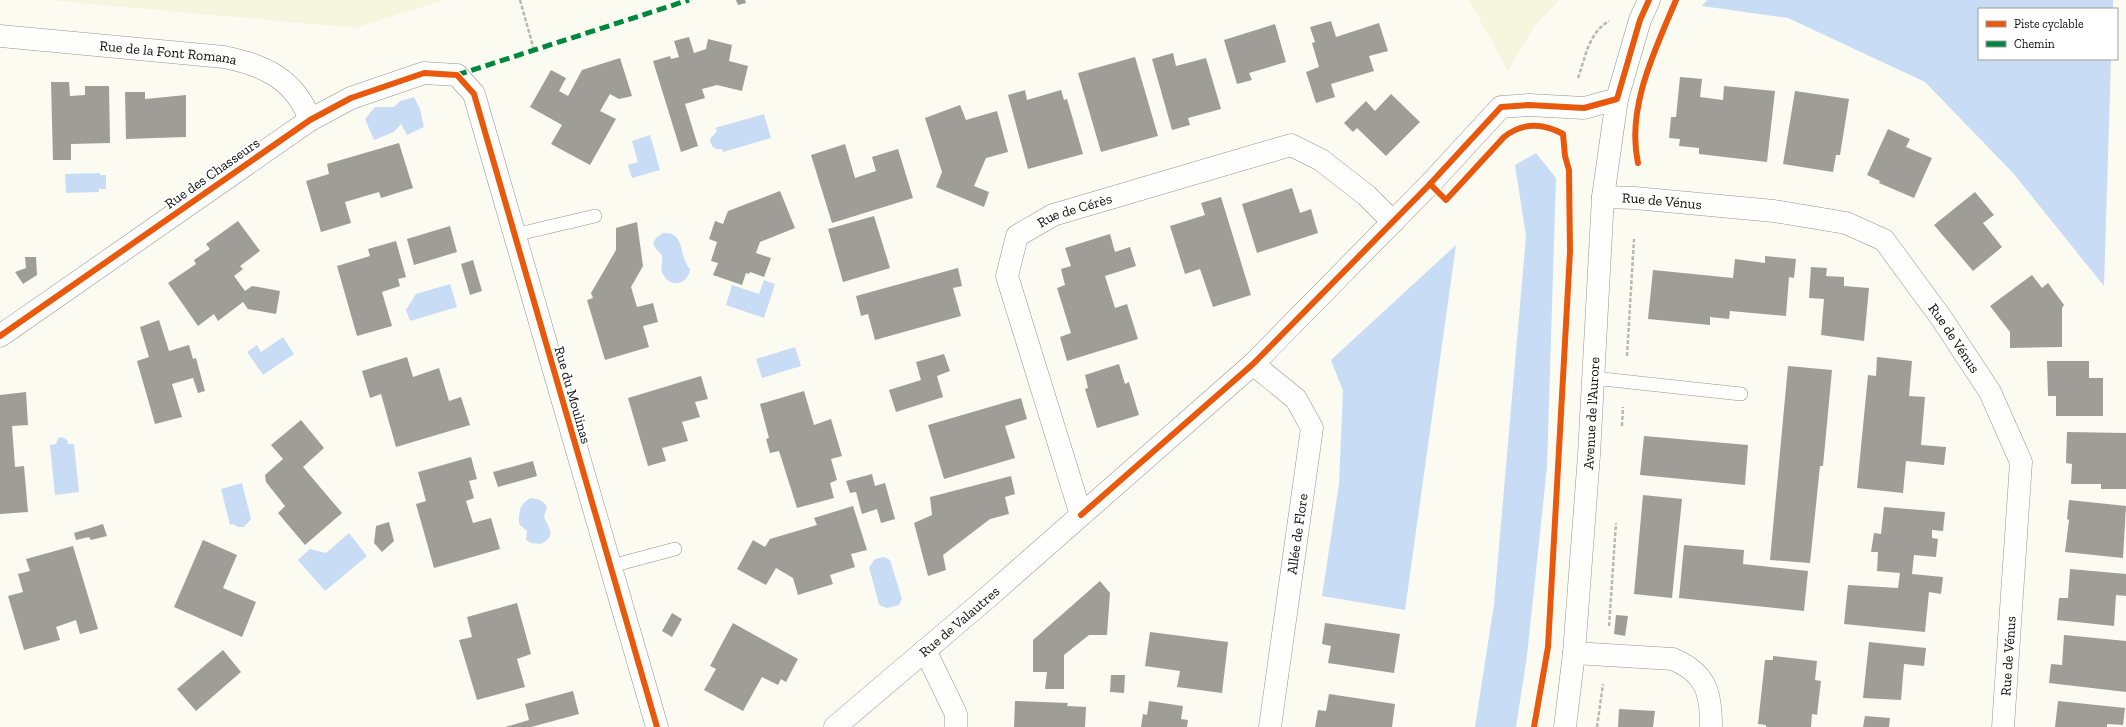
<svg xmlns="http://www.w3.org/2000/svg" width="2126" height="727" viewBox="0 0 2126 727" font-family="'Zilla Slab',serif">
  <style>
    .farmland { fill: #f4f7de }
    .water { fill: #c9dcf5 }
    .building { fill: #9e9d98 }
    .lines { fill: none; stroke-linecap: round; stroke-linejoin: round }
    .service-casing { stroke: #949490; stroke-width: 14 }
    .minor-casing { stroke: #949490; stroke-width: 23 }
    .tertiary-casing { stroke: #949490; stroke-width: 23 }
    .path { stroke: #b8b8b6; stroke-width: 2.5; stroke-dasharray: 4 2; stroke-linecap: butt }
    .service { stroke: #fefefd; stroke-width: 13 }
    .minor { stroke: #fefefd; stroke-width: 22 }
    .tertiary { stroke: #fefefd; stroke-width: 22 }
    .quiet { stroke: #00873e; stroke-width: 5; stroke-dasharray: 10 5; stroke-linecap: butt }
    .cycleway-casing { stroke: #fff; stroke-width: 8 }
    .cycleway { stroke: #e8590c; stroke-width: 6 }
    .labels { text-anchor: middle; stroke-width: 4; stroke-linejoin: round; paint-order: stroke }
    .street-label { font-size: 14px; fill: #0d0d0d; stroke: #fff }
  </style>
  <rect width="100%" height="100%" fill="#fbfbf2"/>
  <g class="farmland">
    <path d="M47 0H444L355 28Z"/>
    <path d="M1469 0H1559L1535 25 1508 71Z"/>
  </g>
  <g class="water">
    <path d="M1707 0H2113V9H1979V59H2111L2104 286 2013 173 1925 82 1788 18 1702 6Z"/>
    <path d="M414 97 420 109 424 127 407 135 401 124 394 132 374 140 365 119 375 107H394L400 101Z"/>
    <path d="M764 114 771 138 723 152 722 149C714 150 711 147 710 139L717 131 715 128Z"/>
    <path d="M650 135 660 170 632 178 628 165 638 162 632 141Z"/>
    <path d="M1536 153 1556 178 1547 467 1527 656 1516 727H1475L1494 604 1526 236 1515 165Z"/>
    <path d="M100 173V175H106V189H99V192L66 193 65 174Z"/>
    <path d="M663 233C686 231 678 256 690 269 689 283 672 289 664 276 659 269 663 263 662 255L656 249 653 243 656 238Z"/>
    <path d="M1456 245 1405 610 1322 596 1339 484 1343 391 1331 360Z"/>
    <path d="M764 280 775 284 764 318 726 305 732 285 759 294Z"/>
    <path d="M450 284 457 307 410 321 406 310 416 294Z"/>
    <path d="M283 337 294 354 263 375 247 352 257 345 261 352Z"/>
    <path d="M795 347 801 366 762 378 756 359Z"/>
    <path d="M62 437 67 440 68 444H74L79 492 55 495 50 445 56 444 58 438Z"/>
    <path d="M242 483 251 519 244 527H238L233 524 230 525 221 489Z"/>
    <path d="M531 498C538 499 543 500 547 507L544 517C549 528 557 536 541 544L531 543 526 540 527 531 519 524C519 512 519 504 531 498Z"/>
    <path d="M349 533 367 556 325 591 298 560 310 549 326 553Z"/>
    <path d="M884 557 890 560 902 599 899 605 887 608 879 605 869 567 875 559Z"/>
  </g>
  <g class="building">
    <path d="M736 0H745L746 3 738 5Z"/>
    <path d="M1331 21 1336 37 1379 23 1388 51 1369 56 1374 71 1331 84 1335 97 1316 103 1306 72 1319 67 1312 43 1315 42 1310 27Z"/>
    <path d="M1275 24 1286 62 1249 73 1252 80 1237 84 1224 40Z"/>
    <path d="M689 37 694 53 706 49 708 39 732 45 729 61 748 66 742 91 717 85 702 89 705 98 685 104 698 146 681 152 653 61 670 56 671 59 679 57 674 41Z"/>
    <path d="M1173 53 1176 66 1206 58 1221 109 1188 118 1190 125 1172 130 1152 59Z"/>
    <path d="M1135 57 1158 136 1101 152 1078 73Z"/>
    <path d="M620 58 632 96 619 99 610 94 600 111 616 119 590 165 551 144 562 125 530 107 551 70 566 78 559 91 568 96 582 70Z"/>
    <path d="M1680 77 1702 79 1700 97 1723 100 1724 86 1775 91 1767 162 1699 154V148L1679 146 1680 139 1669 138 1671 117H1676Z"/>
    <path d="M51 82H69L70 96 85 95V86H109L110 143 71 144V160H53Z"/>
    <path d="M1025 90 1027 100 1061 90 1064 100 1067 99 1083 154 1028 169 1008 95Z"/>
    <path d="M1795 91 1849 99 1840 155H1836L1833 172 1783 164Z"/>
    <path d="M125 92H145V99L186 95V137L126 139Z"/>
    <path d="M1391 94 1420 122 1386 156 1357 128 1353 132 1344 123 1366 101 1375 111Z"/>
    <path d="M960 105 966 120 997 111 1008 152 986 158 974 186 989 192 984 207 936 187 942 172 925 118Z"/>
    <path d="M1888 129 1910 139 1906 147 1932 158 1914 198 1879 183 1880 181 1867 175Z"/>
    <path d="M399 143 413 188 381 198 379 192 345 202 351 223 321 232 306 181 329 174 327 164Z"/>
    <path d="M845 144 855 178 876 171 872 157 898 149 913 198 832 223 811 155Z"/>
    <path d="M1292 188 1300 213 1311 209 1318 233 1257 253 1242 204Z"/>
    <path d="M780 191 795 228 760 242 756 253 771 258 764 277 750 272 749 274 746 273 742 285 713 275 718 263 711 261 717 242 709 239 715 221 723 224 728 211Z"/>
    <path d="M1975 192 1994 215 1983 223 2002 247 1973 271 1934 225Z"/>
    <path d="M1221 197 1251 295 1213 307 1200 269 1185 274 1170 226 1205 215 1201 203Z"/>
    <path d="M874 216 890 268 843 282 828 229Z"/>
    <path d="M238 221 260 251 240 266 243 269 234 276 245 291 252 286 280 291 276 314 248 309 243 302 218 321 214 314 198 326 168 283 196 264 194 260 210 249 206 244Z"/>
    <path d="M637 222 643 266 631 287 637 307 653 303 658 322 643 326 649 347 605 360 587 300 593 298 591 293 616 250V228Z"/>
    <path d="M450 226 457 252 414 265 407 239Z"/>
    <path d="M1110 234 1115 252 1130 247 1136 266 1105 276 1115 308 1127 304 1138 339 1067 361 1060 337 1071 333 1057 288 1065 285 1061 269 1071 266 1065 248Z"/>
    <path d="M396 241 406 277 398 279 400 286 382 292 392 326 357 336 337 266 370 256 368 249Z"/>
    <path d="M1765 256 1796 259 1794 278 1789 277 1786 316 1730 311 1729 319 1710 317V325L1648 319 1653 270 1733 278 1735 259 1765 263Z"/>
    <path d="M25 257H36L37 275 23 284 15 272 26 268Z"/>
    <path d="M473 260 482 291 470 295 461 264Z"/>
    <path d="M1811 267 1827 268 1826 276 1844 277V286L1869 288 1864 341 1821 335 1824 299 1809 298Z"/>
    <path d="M958 268 962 286 953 288 961 316 875 340 868 314 861 316 856 296Z"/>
    <path d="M2032 275 2042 288 2048 283 2064 305 2062 308V347L2010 348V332L1990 306Z"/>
    <path d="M159 320 169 351 189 345 193 359 196 358 205 391 198 393 193 378 172 384 182 417 155 424 137 361 149 357 140 327Z"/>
    <path d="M944 354 950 371 937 376 943 397 896 412 889 390 921 380 916 362Z"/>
    <path d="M407 357 413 377 439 368 449 401 461 397 470 425 396 447 381 394 370 398 362 371Z"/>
    <path d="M1877 357 1912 361 1909 396 1925 397 1921 445 1946 447 1944 465 1906 461 1903 493 1857 488 1868 375 1876 376Z"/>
    <path d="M2047 361H2089V378H2103V416H2056V396H2048Z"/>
    <path d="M1119 364 1125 384 1129 382 1139 415 1097 428 1085 389 1088 388 1085 375Z"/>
    <path d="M1788 366 1832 370 1823 466H1820L1810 563 1770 560Z"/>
    <path d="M701 376 708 399 695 402 700 417 682 422 688 441 662 448 666 461 648 466 628 398Z"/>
    <path d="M804 391 814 425 831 419 842 456 831 459 837 480 830 483 834 498 797 508 779 451 770 453 766 439 769 438 760 404Z"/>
    <path d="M26 392 28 425 12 426 15 467 24 466 28 512 0 514V395Z"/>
    <path d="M1021 398 1027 419 1005 426 1015 458 944 479 928 425Z"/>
    <path d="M301 420 324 448 303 467 342 513 305 545 278 513 285 506 266 482 265 475 283 459 271 445Z"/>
    <path d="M2067 432 2126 433V489H2101V484H2071L2072 464 2066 463Z"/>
    <path d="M1644 436 1748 445 1745 485 1640 475Z"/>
    <path d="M471 457 477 479 469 481 474 498 466 501 473 523 491 518 500 549 434 568 416 504 426 501 418 472Z"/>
    <path d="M533 461 537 476 498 487 493 472Z"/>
    <path d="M872 474 875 486 885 483 895 519 881 523 877 509 862 514 856 492 850 493 846 481Z"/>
    <path d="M1011 476 1015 494 1005 497 1009 514 990 519 943 555 946 570 928 576 914 523 932 515 930 497Z"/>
    <path d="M1643 495 1682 499 1672 598 1634 594Z"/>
    <path d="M2069 500 2126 506 2123 558 2065 552 2069 520 2067 519Z"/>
    <path d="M853 506 867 550 851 554 855 567 830 575 833 584 798 595 793 578 776 568 766 585 737 569 753 540 765 547 770 539 817 525 814 518Z"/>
    <path d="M1884 507 1945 512 1943 531 1932 530V538L1938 539 1936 557 1914 555 1912 574 1943 577 1941 594 1929 592 1925 632 1844 624 1848 585 1898 588 1900 573 1877 571 1878 552H1871L1874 533 1881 534Z"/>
    <path d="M389 522 394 541 382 552 374 543 376 526Z"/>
    <path d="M103 524 107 536 91 540 89 537 76 540 74 533Z"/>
    <path d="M203 540 237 555 223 588 256 602 242 637 174 607Z"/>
    <path d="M1684 545 1744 550 1743 564 1808 571 1804 611 1679 598Z"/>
    <path d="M73 546 98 629 80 634 76 620 56 627 60 640 24 650 8 596 23 592 18 574 30 571 26 559Z"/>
    <path d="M2070 569 2126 574V596L2116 595 2114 626 2057 620 2059 598H2068Z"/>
    <path d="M1100 581 1110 593 1107 635H1089L1064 655V689H1045L1047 672H1033V640Z"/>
    <path d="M517 603 531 654 517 659 525 687 477 700 459 640 472 637 467 617Z"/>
    <path d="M672 613 682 619 672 637 662 631Z"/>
    <path d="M1616 615 1628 616 1625 636 1614 634Z"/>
    <path d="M733 623 798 659 786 682 781 679 778 685 762 677 743 711 704 690 716 669 710 666Z"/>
    <path d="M1325 623 1400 634 1394 673 1328 663 1331 646 1322 644Z"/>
    <path d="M1150 632 1228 642 1222 693 1177 687 1180 671 1145 666Z"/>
    <path d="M2064 635 2126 641V692L2049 683 2051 664 2062 665Z"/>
    <path d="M1869 642 1926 648 1924 666 1904 664 1901 700 1863 698Z"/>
    <path d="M223 650 241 672 196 711 177 689Z"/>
    <path d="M1773 656 1817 661 1815 680 1821 681 1817 715 1812 714 1811 727H1766V725L1758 724 1765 660H1773Z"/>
    <path d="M1111 675H1125L1124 693 1110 692Z"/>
    <path d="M573 691 579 714 531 727H505L529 720 525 704Z"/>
    <path d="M1329 694 1395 704 1392 727H1315L1318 710 1326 711Z"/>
    <path d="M1015 701 1068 703 1067 706 1086 707 1085 727H1014Z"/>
    <path d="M1149 701 1183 706 1181 719 1188 720 1187 727H1141L1143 714 1147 715Z"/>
    <path d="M2058 701 2125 708 2123 725 2107 724V727H2055Z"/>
    <path d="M1619 709 1655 711 1653 727H1618Z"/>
    <path d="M1865 716 1890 718 1889 727H1863Z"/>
  </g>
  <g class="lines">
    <g class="service-casing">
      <g id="service">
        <path d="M514 235 595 216"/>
        <path d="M1593 378 1741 394"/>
        <path d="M611 566 675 549"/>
      </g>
    </g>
    <g class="minor-casing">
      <g id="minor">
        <path id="s1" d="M0 36 224 57C264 65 295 79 310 120"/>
        <path id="s2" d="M1603 197 1635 198 1774 211 1846 223 1884 240 1942 319 1990 392 2021 462 2003 727"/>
        <path d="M0 336 310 120 351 98 424 73 457 75 474 94 657 727"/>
        <path d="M1253 364 1296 399 1312 428 1270 727"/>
        <path id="s3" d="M1081 515 1007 276 1017 236 1053 215 1291 145 1321 160 1366 195 1393 222"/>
        <path d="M925 650 956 714V727"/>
        <path d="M1574 653 1673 659C1707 674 1711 693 1711 727"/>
        <path id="s4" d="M1565 727 1574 653 1589 455 1603 197 1617 99"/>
      </g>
    </g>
    <g class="tertiary-casing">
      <g id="tertiary">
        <path id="s5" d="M835 727 988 597 1253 364 1430 184 1501 107 1529 105 1584 108 1617 99 1640 20 1649 0"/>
      </g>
    </g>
    <g class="path">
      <path d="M520 0 534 50"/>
      <path d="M1578 78C1585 58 1589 32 1609 21"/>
      <path d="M1564 136 1565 156 1569 170 1570 225"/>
      <path d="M1627 356 1634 239"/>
      <path d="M1622 426 1623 407"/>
      <path d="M1609 626 1616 523"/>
      <path d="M1597 727 1603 684"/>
    </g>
    <use href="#service" class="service"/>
    <use href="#minor" class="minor"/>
    <use href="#tertiary" class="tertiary"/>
    <path class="quiet" d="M457 75 689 0"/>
    <g class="cycleway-casing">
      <g id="cycleway">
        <path d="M1638 163C1626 108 1655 50 1676 0"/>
        <path d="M1430 184 1446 200 1504 137C1523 122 1543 123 1563 134L1565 156 1569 170 1570 252 1548 647 1534 727"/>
        <path d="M0 336 310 120 351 98 424 73 457 75 474 94 657 727"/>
        <path d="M1081 515 1253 364 1430 184 1501 107 1529 105 1584 108 1617 99 1640 20 1649 0"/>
      </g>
    </g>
    <use href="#cycleway" class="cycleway"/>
  </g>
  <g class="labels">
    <g class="street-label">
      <text dy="5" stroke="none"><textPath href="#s1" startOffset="169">Rue de la Font Romana</textPath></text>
      <text transform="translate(212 173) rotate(-35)" y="5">Rue des Chasseurs</text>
      <text dy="5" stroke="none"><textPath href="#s2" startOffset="59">Rue de Vénus</textPath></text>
      <text dy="5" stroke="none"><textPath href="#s3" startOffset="355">Rue de Cérès</textPath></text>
      <text dy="5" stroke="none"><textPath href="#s2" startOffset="407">Rue de Vénus</textPath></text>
      <text transform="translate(573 395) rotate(74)" y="5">Rue du Moulinas</text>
      <text dy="5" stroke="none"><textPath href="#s4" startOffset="315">Avenue de l'Aurore</textPath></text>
      <text transform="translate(1297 534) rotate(-82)" y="5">Allée de Flore</text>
      <text dy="5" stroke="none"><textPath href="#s5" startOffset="163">Rue de Valautres</textPath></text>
      <text transform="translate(2008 656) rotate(-86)" y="5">Rue de Vénus</text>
    </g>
  </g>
  <rect x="1978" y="8" width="140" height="52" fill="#ffffff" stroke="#9e9e9e"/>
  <rect x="1986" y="21" width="20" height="6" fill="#e8590c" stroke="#9e9e9e"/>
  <text x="2014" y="28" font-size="12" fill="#0d0d0d">Piste cyclable</text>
  <rect x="1986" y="41" width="20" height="6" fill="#00873e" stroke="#9e9e9e"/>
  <text x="2014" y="48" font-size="12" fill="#0d0d0d">Chemin</text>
</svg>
